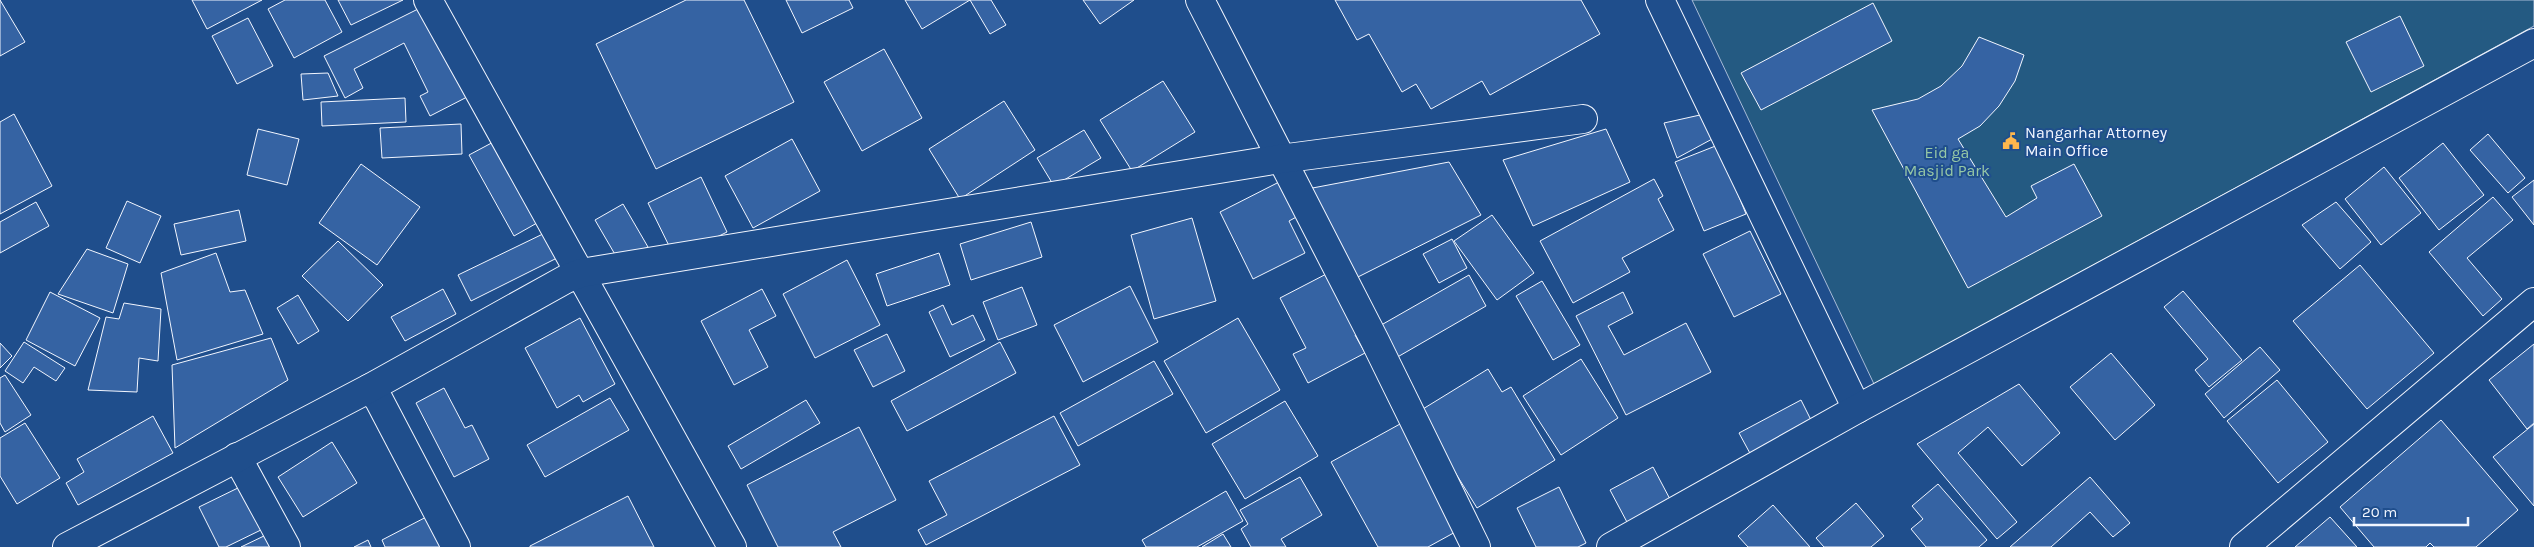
<svg xmlns="http://www.w3.org/2000/svg" width="2534" height="547" viewBox="0 0 2534 547" font-family="Karla,sans-serif">
  <style>
    .green { fill: #245a82; stroke: #a8bbd7 }
    .building { fill: #3563a3; stroke: #f2f6ff }
    .lines { fill: none; stroke-linecap: round; stroke-linejoin: round }
    .minor-casing { stroke: #f2f6ff; stroke-width: 30 }
    .major-casing { stroke: #f2f6ff; stroke-width: 30 }
    .minor { stroke: #1f4e8c; stroke-width: 28 }
    .major { stroke: #1f4e8c; stroke-width: 28 }
    .labels { text-anchor: middle; stroke-width: 4; stroke-linejoin: round; paint-order: stroke }
    .poi-label { font-size: 16px; fill: #f2f6ff; stroke: #1f4e8c; text-anchor: start }
    .park-label { font-size: 16px; fill: #97c8a6; stroke: #1f4e8c }
  </style>
  <rect width="100%" height="100%" fill="#1f4e8c"/>
  <path class="green" d="M1692 0H2534V26L1874 384Z"/>
  <g class="building">
    <path d="M0 0 25 42 0 56Z"/>
    <path d="M192 0H262L207 29Z"/>
    <path d="M285 0H325L342 32 294 58 268 9Z"/>
    <path d="M338 0H403L351 25Z"/>
    <path d="M686 0H744L794 102 656 169 596 44Z"/>
    <path d="M786 0H849L853 8 802 33Z"/>
    <path d="M905 0H991L1006 25 990 34 970 0 922 29Z"/>
    <path d="M1083 0H1134L1100 24Z"/>
    <path d="M1335 0H1581L1600 34 1490 95 1482 81 1431 109 1416 84 1402 92 1369 34 1357 40Z"/>
    <path d="M1873 3 1892 41 1761 110 1741 73Z"/>
    <path d="M424 6 469 96 430 116 420 96 428 92 404 43 354 69 363 88 345 98 324 56Z"/>
    <path d="M2400 16 2424 66 2371 92 2346 42Z"/>
    <path d="M248 18 273 66 237 84 212 36Z"/>
    <path d="M1979 37 2024 55 2015 81 1999 106 1980 126 1958 139 2006 217 2037 198 2031 186 2074 164 2102 216 1968 288 1872 110 1918 99 1941 86 1962 66Z"/>
    <path d="M884 49 922 118 862 151 824 82Z"/>
    <path d="M328 73 338 96 303 100 301 74Z"/>
    <path d="M1163 81 1195 132 1132 171 1100 120Z"/>
    <path d="M405 98 406 122 322 126 321 102Z"/>
    <path d="M1004 101 1035 150 960 199 929 149Z"/>
    <path d="M14 114 52 186 0 214V122Z"/>
    <path d="M1700 115 1714 138 1677 158 1664 123Z"/>
    <path d="M461 124 462 154 382 158 380 128Z"/>
    <path d="M258 129 299 139 287 185 247 175Z"/>
    <path d="M1606 129 1630 182 1533 226 1503 160Z"/>
    <path d="M1084 130 1101 158 1054 186 1037 158Z"/>
    <path d="M2488 134 2525 178 2508 193 2470 150Z"/>
    <path d="M499 139 544 219 514 236 469 155Z"/>
    <path d="M792 139 820 191 753 228 725 176Z"/>
    <path d="M2443 143 2484 195 2439 230 2399 178Z"/>
    <path d="M1718 145 1746 214 1704 231 1675 162Z"/>
    <path d="M1449 162 1481 215 1350 281 1302 190Z"/>
    <path d="M361 164 420 207 377 265 319 223Z"/>
    <path d="M2384 167 2421 213 2381 245 2345 199Z"/>
    <path d="M701 177 727 232 675 258 648 203Z"/>
    <path d="M1285 179 1302 214 1289 221 1305 253 1253 279 1220 212Z"/>
    <path d="M1654 179 1663 196 1658 199 1674 230 1622 258 1630 272 1573 303 1540 241Z"/>
    <path d="M2534 180V225L2512 197Z"/>
    <path d="M2493 197 2513 220 2467 258 2502 299 2483 316 2429 252Z"/>
    <path d="M127 201 161 216 140 263 106 248Z"/>
    <path d="M36 202 49 226 0 253V222Z"/>
    <path d="M2336 202 2371 242 2340 269 2302 225Z"/>
    <path d="M623 204 648 247 620 263 595 220Z"/>
    <path d="M239 210 246 241 181 255 174 224Z"/>
    <path d="M1492 215 1534 273 1497 300 1454 241Z"/>
    <path d="M1192 218 1216 301 1154 319 1131 235Z"/>
    <path d="M1031 222 1042 257 971 280 960 244Z"/>
    <path d="M1750 231 1781 294 1734 317 1703 254Z"/>
    <path d="M547 232 559 257 471 301 458 275Z"/>
    <path d="M1452 239 1467 268 1439 283 1423 254Z"/>
    <path d="M338 241 383 285 348 321 302 276Z"/>
    <path d="M87 249 128 264 113 313 58 294Z"/>
    <path d="M216 253 230 292 245 290 263 334 177 360 161 273Z"/>
    <path d="M939 253 950 285 887 306 876 274Z"/>
    <path d="M847 260 880 325 815 358 783 294Z"/>
    <path d="M2360 265 2434 353 2367 409 2293 321Z"/>
    <path d="M1334 270 1365 330 1355 335 1365 353 1308 383 1293 354 1306 348 1280 298Z"/>
    <path d="M1469 275 1486 306 1394 359 1376 328Z"/>
    <path d="M1542 281 1580 345 1553 360 1516 296Z"/>
    <path d="M1130 286 1158 342 1083 382 1054 325Z"/>
    <path d="M1022 287 1037 325 998 340 983 302Z"/>
    <path d="M443 289 456 314 405 341 391 317Z"/>
    <path d="M762 289 776 316 749 330 768 367 734 385 701 321Z"/>
    <path d="M2183 291 2242 360 2209 387 2195 370 2208 359 2164 307Z"/>
    <path d="M50 292 100 318 75 366 26 340Z"/>
    <path d="M1623 292 1633 313 1608 326 1624 355 1686 323 1711 372 1626 415 1576 316Z"/>
    <path d="M298 295 319 331 298 344 277 308Z"/>
    <path d="M124 303 161 309 158 361 139 358 137 392 88 390 106 317 119 319Z"/>
    <path d="M943 305 952 325 973 315 985 340 950 357 929 312Z"/>
    <path d="M580 318 615 384 583 402 579 395 557 408 525 348Z"/>
    <path d="M1238 318 1280 390 1206 433 1164 361Z"/>
    <path d="M887 334 905 371 873 387 854 350Z"/>
    <path d="M271 338 288 380 175 448 172 365Z"/>
    <path d="M24 342 65 368 56 381 34 367 23 383 5 371Z"/>
    <path d="M1000 342 1016 373 907 431 891 401Z"/>
    <path d="M0 343 12 356 0 368Z"/>
    <path d="M2534 344V423L2527 429 2489 380Z"/>
    <path d="M2260 347 2280 370 2224 418 2205 394Z"/>
    <path d="M2111 353 2155 405 2115 440 2070 387Z"/>
    <path d="M1581 359 1618 418 1561 455 1523 396Z"/>
    <path d="M1154 361 1173 394 1078 446 1060 413Z"/>
    <path d="M1488 369 1502 392 1511 387 1555 460 1477 508 1418 412Z"/>
    <path d="M5 375 31 415 5 432 0 423V378Z"/>
    <path d="M2277 380 2328 442 2278 483 2227 421Z"/>
    <path d="M2019 384 2060 433 2022 466 1988 427 1958 453 2017 522 1997 539 1917 444Z"/>
    <path d="M444 388 465 428 472 425 489 459 454 477 416 403Z"/>
    <path d="M610 398 629 430 545 477 527 445Z"/>
    <path d="M806 400 820 423 741 469 728 446Z"/>
    <path d="M1801 400 1813 424 1752 457 1739 433Z"/>
    <path d="M1285 401 1318 456 1245 499 1212 444Z"/>
    <path d="M153 416 173 453 78 505 66 483 84 472 77 459Z"/>
    <path d="M1054 416 1080 465 926 545 918 530 947 515 929 481Z"/>
    <path d="M2441 420 2518 510 2476 547H2434L2430 543 2426 547H2374L2340 507Z"/>
    <path d="M25 423 60 478 17 504 0 476V438Z"/>
    <path d="M1400 424 1459 530 1428 547H1378L1331 462Z"/>
    <path d="M2534 424V506L2493 457Z"/>
    <path d="M859 427 896 500 833 532 841 547H778L747 485Z"/>
    <path d="M332 442 357 483 303 517 278 477Z"/>
    <path d="M1653 467 1671 501 1628 524 1610 490Z"/>
    <path d="M1300 477 1322 515 1281 539 1286 547H1251L1241 529 1248 524 1240 510Z"/>
    <path d="M2090 477 2130 523 2113 537 2090 512 2051 547H2010Z"/>
    <path d="M1938 484 1987 540 1979 547H1926L1911 529 1923 519 1912 506Z"/>
    <path d="M244 485 265 528 226 547H219L199 507Z"/>
    <path d="M1559 487 1586 543 1578 547H1536L1517 508Z"/>
    <path d="M1226 491 1243 521 1197 547H1146L1142 540Z"/>
    <path d="M628 496 654 547H530V546Z"/>
    <path d="M1856 503 1884 536 1871 547H1824L1816 538Z"/>
    <path d="M1773 505 1810 547H1748L1738 536Z"/>
    <path d="M432 514 448 547H385L382 540Z"/>
    <path d="M2330 517 2357 547H2295Z"/>
    <path d="M1223 534 1231 547H1202Z"/>
    <path d="M266 535 272 547H241Z"/>
    <path d="M368 540 371 547H354Z"/>
  </g>
  <g class="lines">
    <g class="minor-casing">
      <g id="minor">
        <path d="M428 0 732 547"/>
        <path d="M1200 0 1375 341 1476 547"/>
        <path d="M1660 0 1857 409"/>
        <path d="M370 388 379 400 456 547"/>
        <path d="M237 457 286 547"/>
        <path d="M67 547 370 388 566 279 581 273 1280 159 1583 119"/>
        <path d="M1611 547 1857 409 2534 43"/>
      </g>
    </g>
    <g class="major-casing">
      <path id="major" d="M2244 547 2534 302"/>
    </g>
    <use href="#minor" class="minor"/>
    <use href="#major" class="major"/>
  </g>
  <defs>
    <g id="civic-bare" transform="scale(1.35)"><path d="M-.6-6.5H3V-4.5H.6V-3L4-1V1h2V6H-6V1h2V-1L-.6-3ZM-1.2 2.5V6h2.4V2.5Z" fill="#ffb74d" stroke="#1f4e8c" stroke-width="2.5" paint-order="stroke"/></g>
  </defs>
  <g fill-rule="evenodd">
    <use href="#civic-bare" x="2011" y="141"/>
  </g>
  <g class="labels">
    <g class="poi-label">
      <text x="2025" y="138">Nangarhar Attorney<tspan x="2025" dy="18">Main Office</tspan></text>
    </g>
    <g class="park-label">
      <text x="1947" y="158">Eid ga<tspan x="1947" dy="18">Masjid Park</tspan></text>
    </g>
  </g>
  <path d="M2354 517v8h114v-8" fill="none" stroke="#f2f6ff" stroke-width="2.5"/>
  <text x="2362" y="517" font-size="15" fill="#f2f6ff" stroke="#1f4e8c" stroke-width="4" paint-order="stroke">20 m</text>
</svg>
